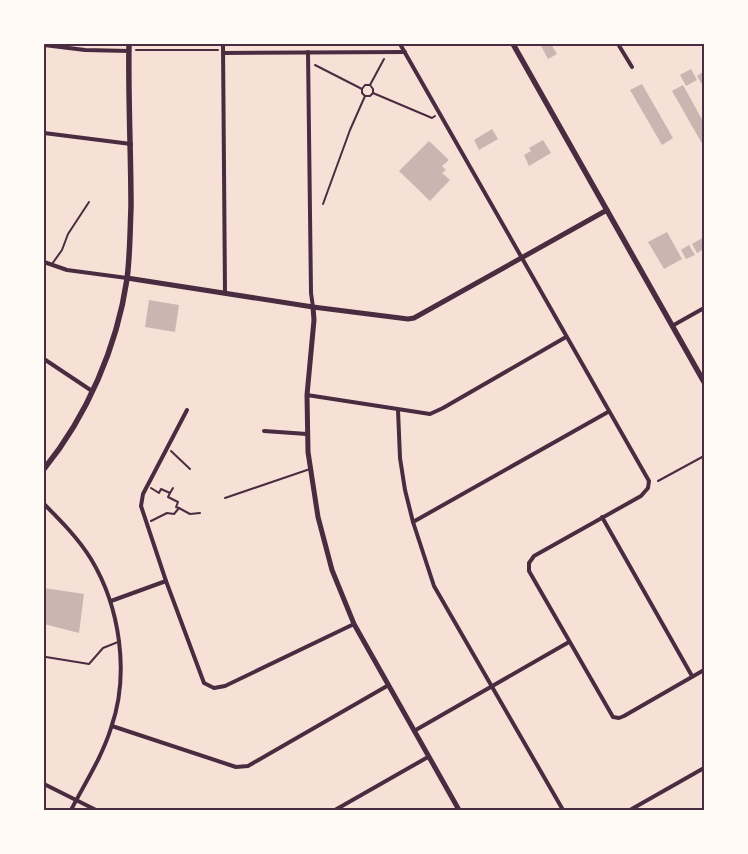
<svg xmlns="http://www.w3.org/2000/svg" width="748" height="854" viewBox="0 0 748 854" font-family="'Exo 2',sans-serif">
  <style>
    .building { fill: #ccb4b1 }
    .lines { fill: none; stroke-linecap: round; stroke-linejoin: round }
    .path { stroke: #4a2c40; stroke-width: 2 }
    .service { stroke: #4a2c40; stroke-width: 2 }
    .minor { stroke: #4a2c40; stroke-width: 4 }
    .tertiary { stroke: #4a2c40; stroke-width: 5 }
    .secondary { stroke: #4a2c40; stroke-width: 5.5 }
    .neatline { fill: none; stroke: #4a2c40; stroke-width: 2 }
  </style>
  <rect width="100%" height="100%" fill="#f7e1d7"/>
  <g class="building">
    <path d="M540 44H551L557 54 548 59Z"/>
    <path d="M691 69 697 80 686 86 680 75Z"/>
    <path d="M704 71V88L697 76Z"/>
    <path d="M642 84 673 138 662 145 630 90Z"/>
    <path d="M683 85 704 123V147L672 91Z"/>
    <path d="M492 129 498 139 479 150 474 140Z"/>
    <path d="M543 140 551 153 529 166 524 155 531 151 529 148Z"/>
    <path d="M429 141 449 160 442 166 446 170 442 173 450 180 430 201 399 171Z"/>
    <path d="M667 232 682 259 664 269 648 242Z"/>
    <path d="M704 237V249L697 253 692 244Z"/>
    <path d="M689 245 695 255 686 259 681 250Z"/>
    <path d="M149 300 179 305 175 332 145 327Z"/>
    <path d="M44 588 84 594 79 633 44 624Z"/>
  </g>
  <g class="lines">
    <g class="path">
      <path d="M136 50H218"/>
      <path d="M315 65 362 89"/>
      <path d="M370 85 384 59"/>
      <path d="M373 93 432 118 435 116"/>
      <path d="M323 204 350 130 365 96H370L373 93V89L370 85H365L362 89V93L365 96"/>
      <path d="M171 451 190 469"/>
      <path d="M658 481 704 456"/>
      <path d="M151 488 159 493 161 489 170 493 173 488"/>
      <path d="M170 493 168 497 178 502 176 507 179 508"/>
      <path d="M151 521 167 513 174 514 179 508 190 514 200 513"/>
    </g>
    <g class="service">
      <path d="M52 264 62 250 68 234 89 202"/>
      <path d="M225 498 310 469"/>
      <path d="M46 657 89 664 103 648 118 642"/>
    </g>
    <g class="minor">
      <path d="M223 44 225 293"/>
      <path d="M400 44 649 481 648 488 641 496 534 556 529 563V571L613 717 619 718 624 716 704 670"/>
      <path d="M618 44 632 67"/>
      <path d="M44 45 85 50 129 51"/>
      <path d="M308 52 311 293 313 307"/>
      <path d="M223 53 405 52"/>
      <path d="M44 133 131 144"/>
      <path d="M44 262 67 270 127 278"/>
      <path d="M672 326 704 308"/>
      <path d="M44 359 92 391"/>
      <path d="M307 395 430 414 443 408 566 337"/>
      <path d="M187 410 143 494 141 506 166 581 204 683 214 688 225 686 354 624"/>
      <path d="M398 410 400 458 405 490 413 522 434 586 563 810"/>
      <path d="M264 431 307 434"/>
      <path d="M44 504C61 521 78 538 91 559 120 607 130 674 111 728 102 757 85 783 71 810"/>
      <path d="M602 517 692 676"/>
      <path d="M413 522 608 412"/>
      <path d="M111 601 166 581"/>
      <path d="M112 726 236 767 248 766 387 686"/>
      <path d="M414 731 569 642"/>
      <path d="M44 784 96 810"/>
      <path d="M335 810 428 757"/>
      <path d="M630 810 704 768"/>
    </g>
    <g class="tertiary">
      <path d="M127 278 313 307 408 319 414 318 607 210"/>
      <path d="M313 307 314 320 307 395 308 452 318 517 332 570 354 624 459 810"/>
    </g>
    <g class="secondary">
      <path d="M513 44 704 382"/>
      <path d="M44 469C87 416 117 347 127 279 130 256 130 231 131 207 131 153 128 98 129 44"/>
    </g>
  </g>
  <rect width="748" height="854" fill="none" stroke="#fffaf5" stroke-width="90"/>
  <rect x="45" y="45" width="658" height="764" class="neatline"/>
</svg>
